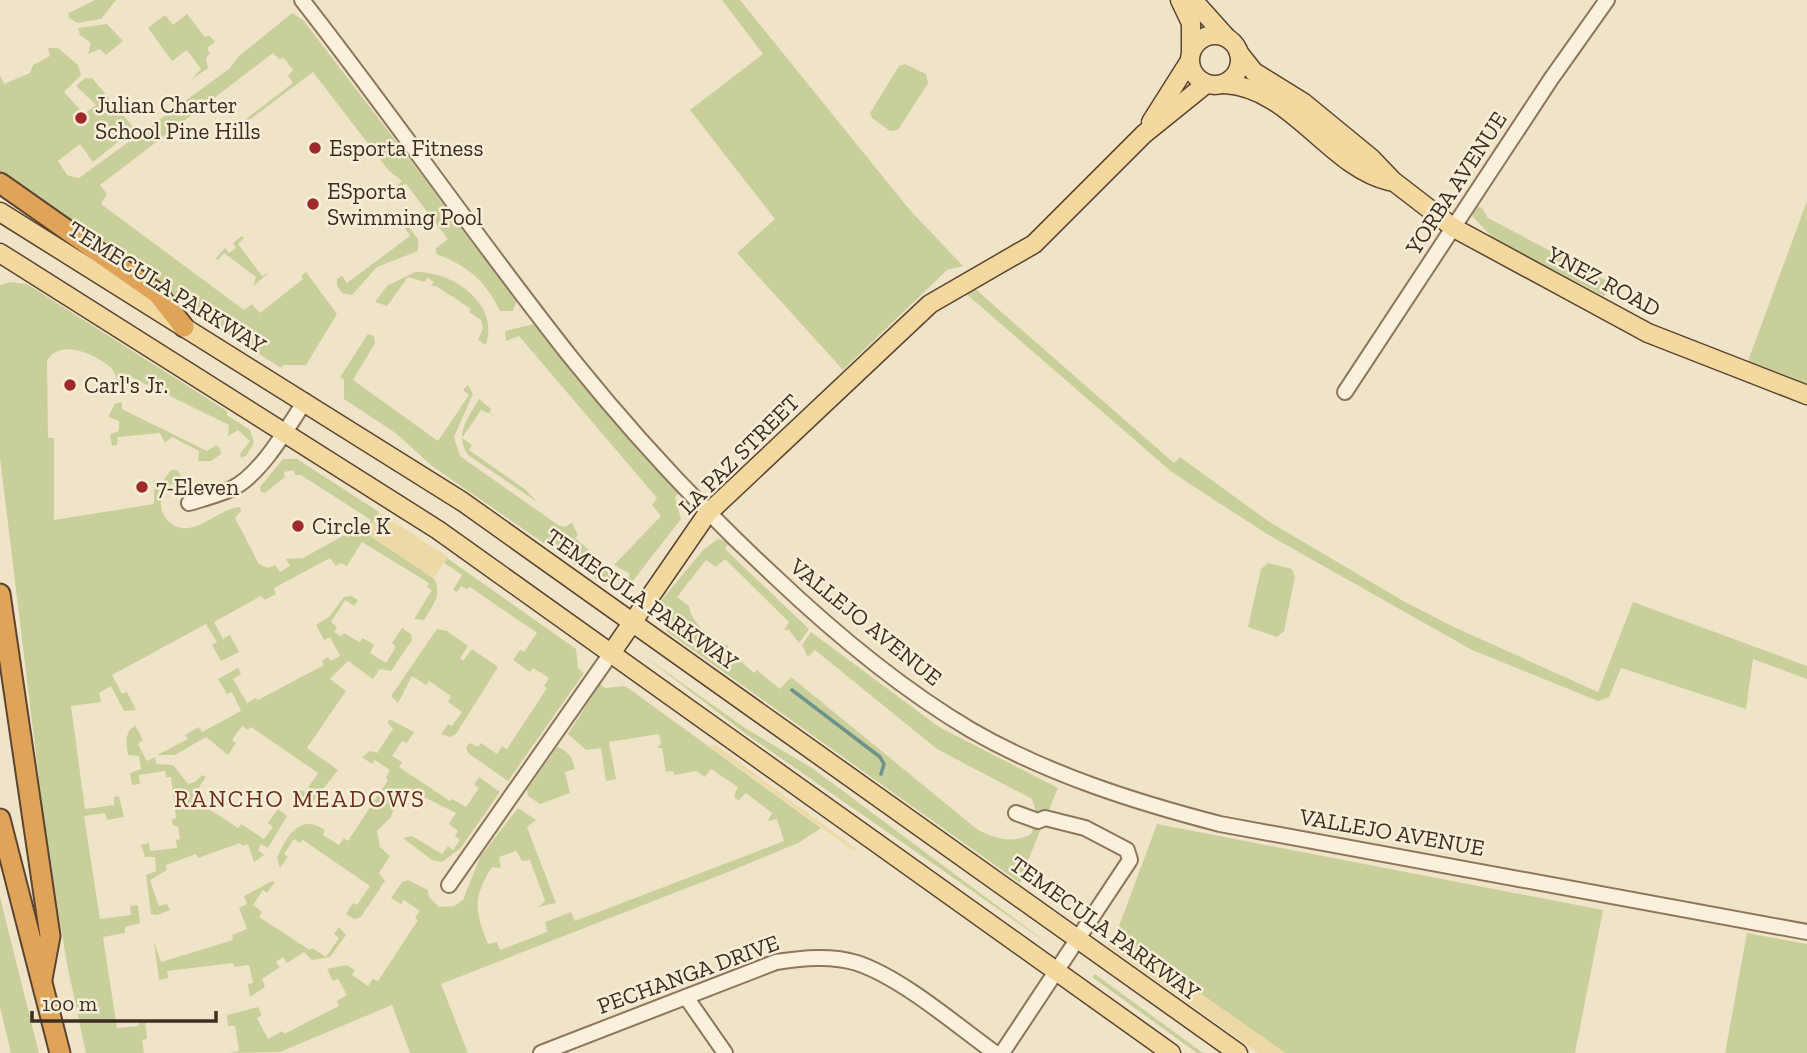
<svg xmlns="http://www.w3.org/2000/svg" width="1807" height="1053" viewBox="0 0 1807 1053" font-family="'Zilla Slab',serif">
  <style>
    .green { fill: #c9cf9b }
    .sand { fill: #ecd9a5 }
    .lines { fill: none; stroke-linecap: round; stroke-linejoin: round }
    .stream { stroke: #6f938a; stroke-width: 3.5 }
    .minor-casing { stroke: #8d765c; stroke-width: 18 }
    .major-casing { stroke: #5b4430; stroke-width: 21 }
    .highway-casing { stroke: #5b4430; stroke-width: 23 }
    .minor { stroke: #faf1dc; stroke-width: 14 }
    .major { stroke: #f3d9a0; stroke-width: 18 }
    .highway { stroke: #e0a458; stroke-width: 19 }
    .poi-dot { fill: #9e2a2b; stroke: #f7eed8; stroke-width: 2.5 }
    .labels { text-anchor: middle; stroke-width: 5; stroke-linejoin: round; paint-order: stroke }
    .poi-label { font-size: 23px; fill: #3d2e20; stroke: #f7eed8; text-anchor: start }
    .street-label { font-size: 23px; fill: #3d2e20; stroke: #f7eed8 }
    .neighbourhood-label { font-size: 24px; letter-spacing: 2px; fill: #6b2e1e; stroke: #f7eed8 }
  </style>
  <rect width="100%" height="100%" fill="#f0e4c8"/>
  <g class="green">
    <path d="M95 0H116L101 19 77 23 68 17 69 13Z"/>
    <path d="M722 0H740L909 209 963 266 947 270 843 370 737 253 775 219 690 110 763 54Z"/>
    <path d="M292 13 303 20 517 299 513 311H500C485 280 468 266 436 254V248L448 239 406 184 395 188 402 181 389 171 313 72 240 127 238 125 293 83 288 76 293 70 284 58 279 59 273 53 100 185 107 194 101 204 244 310 252 304 260 313 303 279 301 276 306 272 337 314 306 365H283L281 368 169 295 0 176V75L4 84 30 73 33 65 50 56 48 48H58L78 65 81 75 64 92 84 114 96 105 76 86 85 78H92L133 127V130L93 162 80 144 58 161 67 175 79 178 229 69 238 57Z"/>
    <path d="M187 14 205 37 209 35 215 42 207 48 210 53 206 58 208 68 192 79 201 69 187 50 172 61 148 28 165 15 173 25Z"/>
    <path d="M107 24 123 41 106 55 100 49 88 54 91 43 80 35 78 28Z"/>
    <path d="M905 64 926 74 928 83 898 130 890 131 872 118 870 113 899 66Z"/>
    <path d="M1807 201V384L1748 361Z"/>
    <path d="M1476 206 1482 208 1488 218 1611 283 1604 296 1493 238 1472 216Z"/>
    <path d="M407 225 418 239V251L377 267 352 295 342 293 337 286V279L342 276 347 283 410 236 405 228Z"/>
    <path d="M242 236 244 238 238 244 262 276 270 272 253 286 256 277 224 253 218 260 215 259 225 248 229 253 236 248 233 243Z"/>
    <path d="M415 272C452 271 500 303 486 345L478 340 483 328 481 320 469 312 471 309 436 286H431L434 282 428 278 424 282 408 277 387 306 375 302 387 286Z"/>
    <path d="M10 282 27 284 227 411V415L250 430 254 443 246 456 241 458 240 454 250 441 238 430 228 436 229 425 131 377 122 385C116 380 116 373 110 367 95 354 59 338 47 361L48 438H54V520L154 504V480L161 484 171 470H177L183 479 168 486 161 501C160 507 163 516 168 521 191 543 217 508 240 507L241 511 235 518 259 564 268 568 275 565 280 572 290 566 286 559 303 558 357 528 358 523 366 529 371 520 301 475H295L294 470 284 472 285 477 265 493 261 492 260 487 283 459H297L379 512 366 533 433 578C444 592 432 607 424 620L414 619 432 590 427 587 429 583 362 542 347 566 341 563 336 566 330 558 274 588 276 594 265 600 261 596 214 622 223 639 230 635 239 652 221 661 212 645 217 642 206 624 112 675 122 694 127 692 136 710 124 711 111 686 99 693 101 702 71 706 85 809 114 805V797L119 796 124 817 107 820 105 813 84 816 100 919 131 915 130 906 138 905 140 923 125 927V933L103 937 117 1028 139 1026V1022L145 1021 147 1039 142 1040 144 1053H86L67 964 46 837 0 458V285Z"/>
    <path d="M973 287 1174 463 1180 457 1268 521 1405 602 1456 628 1598 692 1633 602 1807 666V679L1753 659 1746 709 1621 668 1609 697 1598 701 1472 650 1267 534 1173 473 964 292Z"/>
    <path d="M534 324 680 492 675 497 681 519 632 582 627 579 609 581 606 586 432 466 397 434 344 399V380L340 377 368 334 374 336 375 343 353 380 438 441 469 395 463 390 468 385 473 394 454 437 460 456 558 525 564 527 572 523 578 535 575 538 590 551 587 554 592 559 595 556 607 572 610 569 628 579 630 574 614 565 661 516 652 505 657 498 519 336 506 341 505 331Z"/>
    <path d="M479 399 491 409 489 412 493 415 481 410 462 438 472 445 469 450 526 490 537 502 468 455C454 434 468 418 479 399Z"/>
    <path d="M122 402V409L207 451 216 445 220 448 221 454 211 461H198L199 451 172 437 165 443 160 433 118 437 117 445 112 446 110 434 119 431V421L108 417 115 404Z"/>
    <path d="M718 539 729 542 725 549 809 629 799 643 789 630H784L789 622 725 559 716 567 706 560 677 597 689 606C690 622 715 643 729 646L727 649 754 673 757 670 780 689 791 677 978 830C996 839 1013 844 1031 834L1038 818 1032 799 937 749 815 650 808 657 802 645 811 632 939 727 1058 788 1024 870 1027 873 1020 883 666 631 669 627 665 606 660 602 703 550Z"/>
    <path d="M447 558 576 649 578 668 584 673 508 781 468 753 466 747 470 743 478 747 481 743 497 754 502 746 507 749 547 688 544 686 549 678 533 668 530 672 513 660 520 650 524 652 537 633 470 587 467 589 461 586 457 592 453 590 462 575 444 563Z"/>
    <path d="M1268 563 1292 569 1295 577 1284 631 1277 637 1248 627 1261 569Z"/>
    <path d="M351 596 358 600 354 606 345 600 331 622 337 627 334 632 341 636 344 633 359 642 363 638 374 645 370 653 386 663 396 647 392 643 402 628 411 634 412 640 391 671 380 669 373 679 348 661 330 679 346 691 307 748 338 770 311 804 306 807 294 800 301 790 305 792 318 773 251 727 248 730 242 726 232 740 236 743 228 755 206 737 175 755H157L188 739 185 735 199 727 202 732 241 711 232 692 227 694 218 679 238 668 241 674 233 679 247 703 256 698 258 700 324 665 322 661 328 657 331 661 340 656 330 637 324 640 316 625 329 617 344 597Z"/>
    <path d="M437 629 447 631 468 646 460 658 463 661 472 649 498 667 456 734 450 737 441 734 448 724 452 726 462 712 448 702 451 696 429 681 426 685 412 676 398 703 391 696Z"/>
    <path d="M644 656 745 728 812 768 1050 945 746 734Z"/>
    <path d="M600 684 605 688 625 686 635 693 821 828 798 843 733 870 441 984 468 1053H410L392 1005 280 1052 230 1053 239 1051 235 1026H228L227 1015 258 1007 262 1015 257 1018 268 1039 282 1031 284 1034 339 1006 337 1001 347 995 338 979 333 981 327 969 346 965 355 970 352 975 368 986 373 979 378 981 418 920 415 918 420 911 404 900 401 904 391 898 402 882 408 880 428 890 429 897 439 907 454 906 463 900 480 857 518 808 536 820 527 827 556 903 538 907 545 901 530 860 522 861 516 851 499 857 501 868 492 867C472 899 475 910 488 944L497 942 500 950 547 932 545 922 571 912 575 921 784 841 777 819 768 821 772 813 746 793 739 800 736 799 734 796 738 787 711 769 705 777 696 771 674 775 673 771 666 772 662 748H657L661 744 659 734 609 742 616 779 606 781 601 748 586 750 568 734Z"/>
    <path d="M389 719 414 732 407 743 402 741 392 756 402 762 399 767 450 801 452 799 466 807 479 788 474 785 479 777 500 792 460 849 442 862 432 860 403 838 412 836 442 854 448 846 453 850 460 840 455 836 458 831 449 824 456 813 424 797 397 799 391 817 377 831 380 847 390 856 379 873 385 881 361 917 354 919 346 914 353 903 357 905 370 886 303 840 300 843 294 839 284 854 288 857 280 868 277 858C287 835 300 813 325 830L323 835 339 845 344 838 348 841 388 780 386 778 390 770 375 760 372 764 362 757 370 751 377 753 393 729 388 723Z"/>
    <path d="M135 725 143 740 138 744 147 761 155 757 156 764 173 765 188 784 195 782 202 775 206 777 192 798 238 828 241 824 264 839 273 827 268 823 278 809 287 816 268 848 261 844 258 850 264 855 254 862 248 844 242 846 240 843 198 858 196 854 166 865 167 870 150 880 159 906 167 904 170 910 158 915 151 914 146 875 156 871 155 857H145L141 845 149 843 150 851 177 848 176 840 180 839 178 826H173L172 819 176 818 171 777H166L165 771 139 775 140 784 132 785 130 773 141 769 139 756 128 755C126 742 124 734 135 725Z"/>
    <path d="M557 747C568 750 573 759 575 769L565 772 570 793 540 804 528 796 527 790Z"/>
    <path d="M1157 824 1603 910 1575 1053H1285L1116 934Z"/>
    <path d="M272 881 275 882 267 893 263 890 253 905 262 912 259 917 310 950 312 948 326 957 339 938 334 934 339 927 346 935 330 957 312 960 304 952 287 963 283 957 276 962 280 967 262 979 265 987 250 997 248 984 253 983 249 965 234 967 233 963 167 971 168 978 159 980 154 942 161 962 233 940 232 935 247 929 239 908 247 904 244 896Z"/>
    <path d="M0 896 2 905 39 1053H11L0 1007Z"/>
    <path d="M1747 933 1807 944V1053H1725Z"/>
    <path d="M1095 974 1203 1053H1197L1092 977Z"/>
  </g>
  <g class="sand">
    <path d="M379 512 448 557 433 578 366 533Z"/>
    <path d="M708 745H716L856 849 853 850Z"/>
    <path d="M1116 934 1285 1053H1258L1107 945Z"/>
  </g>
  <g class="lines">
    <path class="stream" d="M792 690 880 757 884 764 881 774"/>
    <g class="minor-casing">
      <g id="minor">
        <path d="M302 0C395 119 480 243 573 360 634 436 701 508 772 574 833 632 898 687 971 730 1047 774 1135 802 1220 824L1807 932"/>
        <path d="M1345 392 1551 79 1607 0"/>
        <path d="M189 503C202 499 218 495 231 489 260 476 288 427 305 401"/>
        <path d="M449 885 612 652"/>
        <path d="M686 997 725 1053"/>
        <path d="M541 1053 776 962C803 958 831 955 857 963 902 978 956 1025 995 1053"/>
        <path d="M1002 1053 1130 860 1127 850 1085 828 1045 818 1038 821 1016 813"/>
      </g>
    </g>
    <g class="major-casing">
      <g id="major">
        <path d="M1180 0 1191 23V50"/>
        <path d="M1193 0 1227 38"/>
        <circle cx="1215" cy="60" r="25"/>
        <path d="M1239 53 1254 72 1304 103 1371 158 1393 181 1454 228 1648 333 1807 395"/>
        <path d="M1224 84C1291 87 1329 167 1389 181"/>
        <path d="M1151 122 1189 62"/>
        <path d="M0 212 463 502 1238 1053"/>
        <path d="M0 253 438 530 1171 1053"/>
        <path d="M612 652 707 514 930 304 1034 244 1144 134 1206 84"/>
      </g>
    </g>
    <g class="highway-casing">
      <g id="highway">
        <path d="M0 183 158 294 184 327"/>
        <path d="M0 594 50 936 42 979"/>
        <path d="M0 819 60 1053"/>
      </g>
    </g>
    <use href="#minor" class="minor"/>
    <use href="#major" class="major"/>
    <use href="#highway" class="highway"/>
  </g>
  <g class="poi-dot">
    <circle cx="81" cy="118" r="7"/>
    <circle cx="315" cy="148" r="7"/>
    <circle cx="313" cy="204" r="7"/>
    <circle cx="70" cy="385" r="7"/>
    <circle cx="142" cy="487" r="7"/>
    <circle cx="298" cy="526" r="7"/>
  </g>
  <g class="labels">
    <g class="poi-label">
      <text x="95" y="113">Julian Charter<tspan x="95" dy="26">School Pine Hills</tspan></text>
      <text x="329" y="156">Esporta Fitness</text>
      <text x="327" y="199">ESporta<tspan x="327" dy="26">Swimming Pool</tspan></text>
      <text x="84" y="393">Carl's Jr.</text>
      <text x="156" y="495">7-Eleven</text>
      <text x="312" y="534">Circle K</text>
    </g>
    <g class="street-label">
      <text transform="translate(1456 183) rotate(-57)" y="8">YORBA AVENUE</text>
      <text transform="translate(1604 281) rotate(28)" y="8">YNEZ ROAD</text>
      <text transform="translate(167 287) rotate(32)" y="8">TEMECULA PARKWAY</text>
      <text transform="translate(739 454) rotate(-45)" y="8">LA PAZ STREET</text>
      <text transform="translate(642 599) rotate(35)" y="8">TEMECULA PARKWAY</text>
      <text transform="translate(866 622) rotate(39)" y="8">VALLEJO AVENUE</text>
      <text transform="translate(1392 832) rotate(10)" y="8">VALLEJO AVENUE</text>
      <text transform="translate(1105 928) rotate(36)" y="8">TEMECULA PARKWAY</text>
      <text transform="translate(688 974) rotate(-20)" y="8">PECHANGA DRIVE</text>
    </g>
    <g class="neighbourhood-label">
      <text x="300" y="807">RANCHO MEADOWS</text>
    </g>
  </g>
  <path d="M32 1011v10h184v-10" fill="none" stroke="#3d2e20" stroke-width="3.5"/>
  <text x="42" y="1011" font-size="21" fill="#3d2e20" stroke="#f7eed8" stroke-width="5" paint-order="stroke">100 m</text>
</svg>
